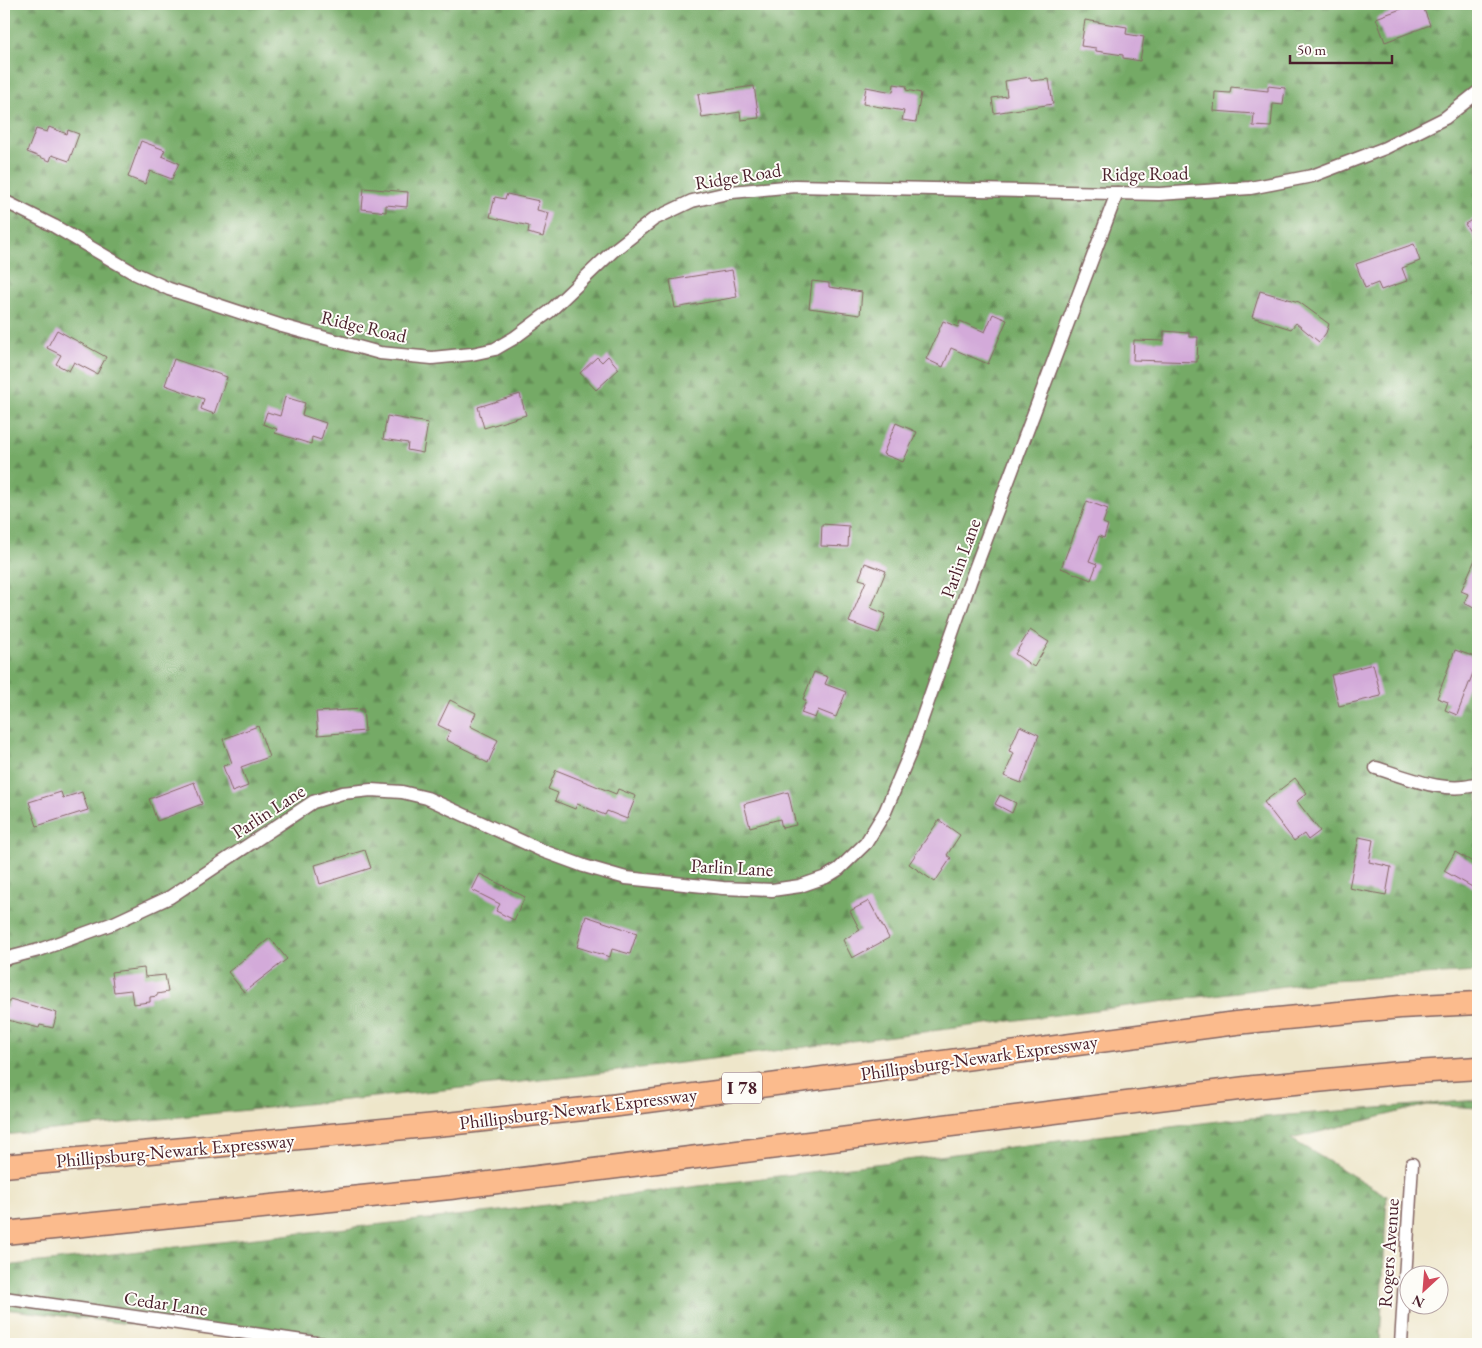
<svg xmlns="http://www.w3.org/2000/svg" width="1482" height="1348" viewBox="0 0 1482 1348" font-family="'EB Garamond',serif">
  <style>
    .forest { fill: url(#forest-firs); stroke: #606448 }
    .building { fill: #d3aad9 }
    .lines { fill: none; stroke-linecap: round; stroke-linejoin: round }
    .minor-casing { stroke: #836563; stroke-width: 15 }
    .motorway-casing { stroke: #836563; stroke-width: 25 }
    .minor { stroke: #fff; stroke-width: 12 }
    .motorway { stroke: #fbbb8d; stroke-width: 22 }
    .labels { text-anchor: middle; stroke-width: 4; stroke-linejoin: round; paint-order: stroke }
    .shield { fill: #fdfcf7; stroke: #806168; stroke-width: 1 }
    .shield-label { font-size: 18px; font-weight: bold; fill: #4a1f2b }
    .street-label { font-size: 19px; fill: #4a1f2b; stroke: #fdfcf7 }
  </style>
  <defs>
    <pattern id="forest-firs" width="22" height="20" patternUnits="userSpaceOnUse" patternTransform="scale(1.25)"><rect width="22" height="20" fill="#75aa66"/><path d="M5 1l3.5 6h-7zM16 11l3.5 6h-7z" fill="#628a54"/></pattern>
  </defs>
  <rect width="100%" height="100%" fill="#fdfcf7"/>
  <filter id="ink" filterUnits="userSpaceOnUse"><feTurbulence type="fractalNoise" baseFrequency=".02" numOctaves="2"/><feDisplacementMap in="SourceGraphic" scale="10" xChannelSelector="R" yChannelSelector="G"/><feConvolveMatrix kernelMatrix="1 2 1 2 8 2 1 2 1" color-interpolation-filters="sRGB"/></filter>
  <filter id="wash" filterUnits="userSpaceOnUse"><feTurbulence type="fractalNoise" baseFrequency=".0096" numOctaves="4" result="noise"/><feDisplacementMap in="SourceGraphic" scale="20" xChannelSelector="R" yChannelSelector="G"/><feGaussianBlur stdDeviation="1.12" result="paint"/><feColorMatrix in="noise" values="0 0 0 0 0 0 0 0 0 0 0 0 0 0 0 0 0 1.4 0 .05"/><feComposite in="paint" operator="in"/></filter>
  <g filter="url(#wash)">
    <rect width="100%" height="100%" fill="#eee6ca"/>
    <g class="forest">
      <path d="M4 4H1478V972L1332 980 570 1077 4 1135Z"/>
      <path d="M1478 1100V1108L1427 1105 1291 1139 1387 1196 1380 1344H298L4 1309V1266L491 1212 1226 1120Z"/>
    </g>
    <g id="blocks">
      <g class="building">
        <path d="M1415 4H1422L1430 25 1385 42 1376 18Z"/>
        <path d="M1085 20 1127 27 1126 34 1144 37 1140 61 1123 58V55L1096 51V48L1081 46Z"/>
        <path d="M1030 77 1031 81 1049 79 1053 104 994 113 992 98 1007 96 1005 81Z"/>
        <path d="M894 84 907 86 906 90 921 93 916 122 902 120 904 111 863 104 866 87 893 92Z"/>
        <path d="M754 86 759 118 741 120 740 112 702 118 698 94Z"/>
        <path d="M1268 86 1285 88 1283 105 1273 104 1271 127 1253 126 1254 114 1214 111 1215 92 1230 93 1231 87 1268 91Z"/>
        <path d="M49 127 67 134 68 130 79 134 69 161 52 155 50 161 27 152 36 129 47 132Z"/>
        <path d="M141 141 165 150 162 156 179 163 172 179 150 171 145 184 128 177Z"/>
        <path d="M364 188 408 192 407 207 386 205V212L362 209Z"/>
        <path d="M507 194 539 201 537 210 549 213 543 237 528 233 529 226 490 217 495 197 505 199Z"/>
        <path d="M1478 216V244L1465 224Z"/>
        <path d="M1414 244 1420 261 1402 268 1407 281 1381 290 1378 283 1365 288 1356 264Z"/>
        <path d="M732 270 737 297 675 308 670 280Z"/>
        <path d="M812 281 829 283V287L862 292 860 315 809 308Z"/>
        <path d="M1260 291 1299 302 1329 324 1326 333 1319 342 1296 323 1291 329 1252 317Z"/>
        <path d="M993 314 1007 320 988 364 951 348 943 367 926 359 943 321 958 327 960 321 985 332Z"/>
        <path d="M57 330 106 357 97 374 74 362 69 371 56 364 61 355 47 348Z"/>
        <path d="M1164 331 1189 333V337H1198L1197 362 1133 360 1134 340 1164 341Z"/>
        <path d="M608 356 619 369 596 390 580 373 597 357 602 362Z"/>
        <path d="M174 359 227 377 214 414 201 409 204 399 165 385Z"/>
        <path d="M520 394 526 415 484 428 478 407Z"/>
        <path d="M285 397 305 403 302 415 326 423 321 440 312 437 311 444 275 433 277 429 263 424 267 412 280 416Z"/>
        <path d="M387 416 428 423 423 453 407 450 408 443 383 439Z"/>
        <path d="M896 423 917 432 903 462 883 454Z"/>
        <path d="M1087 501 1108 509 1103 523 1108 525 1104 538 1099 536 1089 561 1097 564 1091 580 1061 568Z"/>
        <path d="M822 524 849 526 848 547 821 546Z"/>
        <path d="M1478 553V610L1464 603 1468 594 1461 591Z"/>
        <path d="M865 563 886 571 871 608 886 614 879 633 849 622 866 581 859 579Z"/>
        <path d="M1030 630 1049 642 1034 667 1015 654Z"/>
        <path d="M1455 650 1478 658V663L1474 673H1473L1457 715 1445 710 1448 702 1437 698Z"/>
        <path d="M1373 664 1381 696 1339 706 1331 675Z"/>
        <path d="M814 672 828 677 825 684 846 692 836 717 818 710 815 718 801 713 806 701 803 699Z"/>
        <path d="M450 700 476 713 470 726 498 740 488 763 476 757 477 755 446 740 450 731 438 725Z"/>
        <path d="M363 709 365 731 318 735 316 712Z"/>
        <path d="M258 726 269 757 241 767 248 786 232 792 223 766 232 763 223 739Z"/>
        <path d="M1020 726 1039 735 1021 783 1004 776 1014 753 1009 751Z"/>
        <path d="M556 770 616 794 618 789 636 796 627 819 607 811 605 815 577 804 575 809 555 801 558 793 548 789Z"/>
        <path d="M1295 778 1307 793 1297 801 1320 831 1308 840 1304 834 1294 841 1264 802Z"/>
        <path d="M194 782 202 804 157 821 149 799Z"/>
        <path d="M61 792 63 798 82 792 88 810 37 826 29 802Z"/>
        <path d="M788 792 796 825 782 828 780 819 750 827 744 804Z"/>
        <path d="M1000 795 1016 803 1012 813 995 804Z"/>
        <path d="M939 820 960 835 947 855 951 858 935 882 909 864Z"/>
        <path d="M1359 837 1373 840 1369 862 1391 867 1386 895 1349 888Z"/>
        <path d="M365 850 371 868 320 884 315 865Z"/>
        <path d="M1455 852 1478 865V881L1474 888 1444 871Z"/>
        <path d="M480 874 525 897 514 920 496 911 500 904 472 890Z"/>
        <path d="M869 901 889 938 852 958 843 940 860 930 850 911Z"/>
        <path d="M586 916 637 933 630 954 612 949 610 957 577 947Z"/>
        <path d="M270 938 287 959 244 992 228 972Z"/>
        <path d="M144 968 145 977 165 975 168 992 157 994V996L150 997V1002L133 1004 131 990 114 992 111 972Z"/>
        <path d="M10 999 57 1013 53 1028 40 1025 39 1028 4 1019V1007L7 1008Z"/>
      </g>
    </g>
  </g>
  <g filter="url(#ink)">
    <use href="#blocks" fill-opacity="0" stroke="#836563" stroke-width="1"/>
    <g class="lines">
      <g class="minor-casing">
        <g id="minor">
          <path d="M4 201 54 226 134 273 169 289 282 326 380 353 432 358 472 354 495 349 514 338 549 312 613 251 654 219 692 201 732 192 795 186 1159 194 1250 188 1312 176 1385 148 1445 118 1478 92"/>
          <path d="M1376 768C1407 777 1445 795 1478 784"/>
          <path d="M4 959 39 950 114 923 170 897 313 802 342 793 371 790 402 792 427 798 543 851 584 866 626 878 723 888 772 890 800 886 826 877 839 869 866 843 885 812 910 753 970 582 1117 193"/>
          <path d="M4 1298 323 1344"/>
          <path d="M1401 1344 1412 1164"/>
        </g>
      </g>
      <g class="motorway-casing">
        <g id="motorway">
          <path d="M4 1166 457 1123 611 1106 1236 1023 1400 1007 1478 1003"/>
          <path d="M4 1233 450 1188 1254 1087 1400 1073 1478 1068"/>
        </g>
      </g>
      <use href="#minor" class="minor"/>
      <use href="#motorway" class="motorway"/>
    </g>
  </g>
  <g class="labels">
    <rect class="shield" x="722" y="1072.5" width="40" height="31" rx="4"/>
    <g class="shield-label">
      <text x="742" y="1094">I 78</text>
    </g>
    <g class="street-label">
      <text transform="translate(1145 173) rotate(-1)" y="7">Ridge Road</text>
      <text transform="translate(738 176) rotate(-9)" y="7">Ridge Road</text>
      <text transform="translate(364 326) rotate(13)" y="7">Ridge Road</text>
      <text transform="translate(960 558) rotate(-70)" y="7">Parlin Lane</text>
      <text transform="translate(268 811) rotate(-33)" y="7">Parlin Lane</text>
      <text transform="translate(732 867) rotate(3)" y="7">Parlin Lane</text>
      <text transform="translate(979 1057) rotate(-8)" y="7">Phillipsburg-Newark Expressway</text>
      <text transform="translate(578 1108) rotate(-7)" y="7">Phillipsburg-Newark Expressway</text>
      <text transform="translate(175 1150) rotate(-5)" y="7">Phillipsburg-Newark Expressway</text>
      <text transform="translate(1388 1253) rotate(-86)" y="7">Rogers Avenue</text>
      <text transform="translate(166 1303) rotate(8)" y="7">Cedar Lane</text>
    </g>
  </g>
  <rect width="1482" height="1348" fill="none" stroke="#fdfcf7" stroke-width="20"/>
  <g transform="translate(1424 1290) rotate(206)"><circle r="24" fill="#fdfcf7" stroke="#b5a4a5"/>
  <path d="M0-4L9 19L0 12L-9 19Z" fill="#d1495b"/>
  <text y="-8" font-size="14" font-weight="bold" text-anchor="middle" fill="#4a1f2b">N</text>
  </g>
  <path d="M1290 55v8h102v-8" fill="none" stroke="#4a1f2b" stroke-width="2.5"/>
  <text x="1297" y="55" font-size="15" fill="#4a1f2b" stroke="#fdfcf7" stroke-width="4" paint-order="stroke">50 m</text>
</svg>
